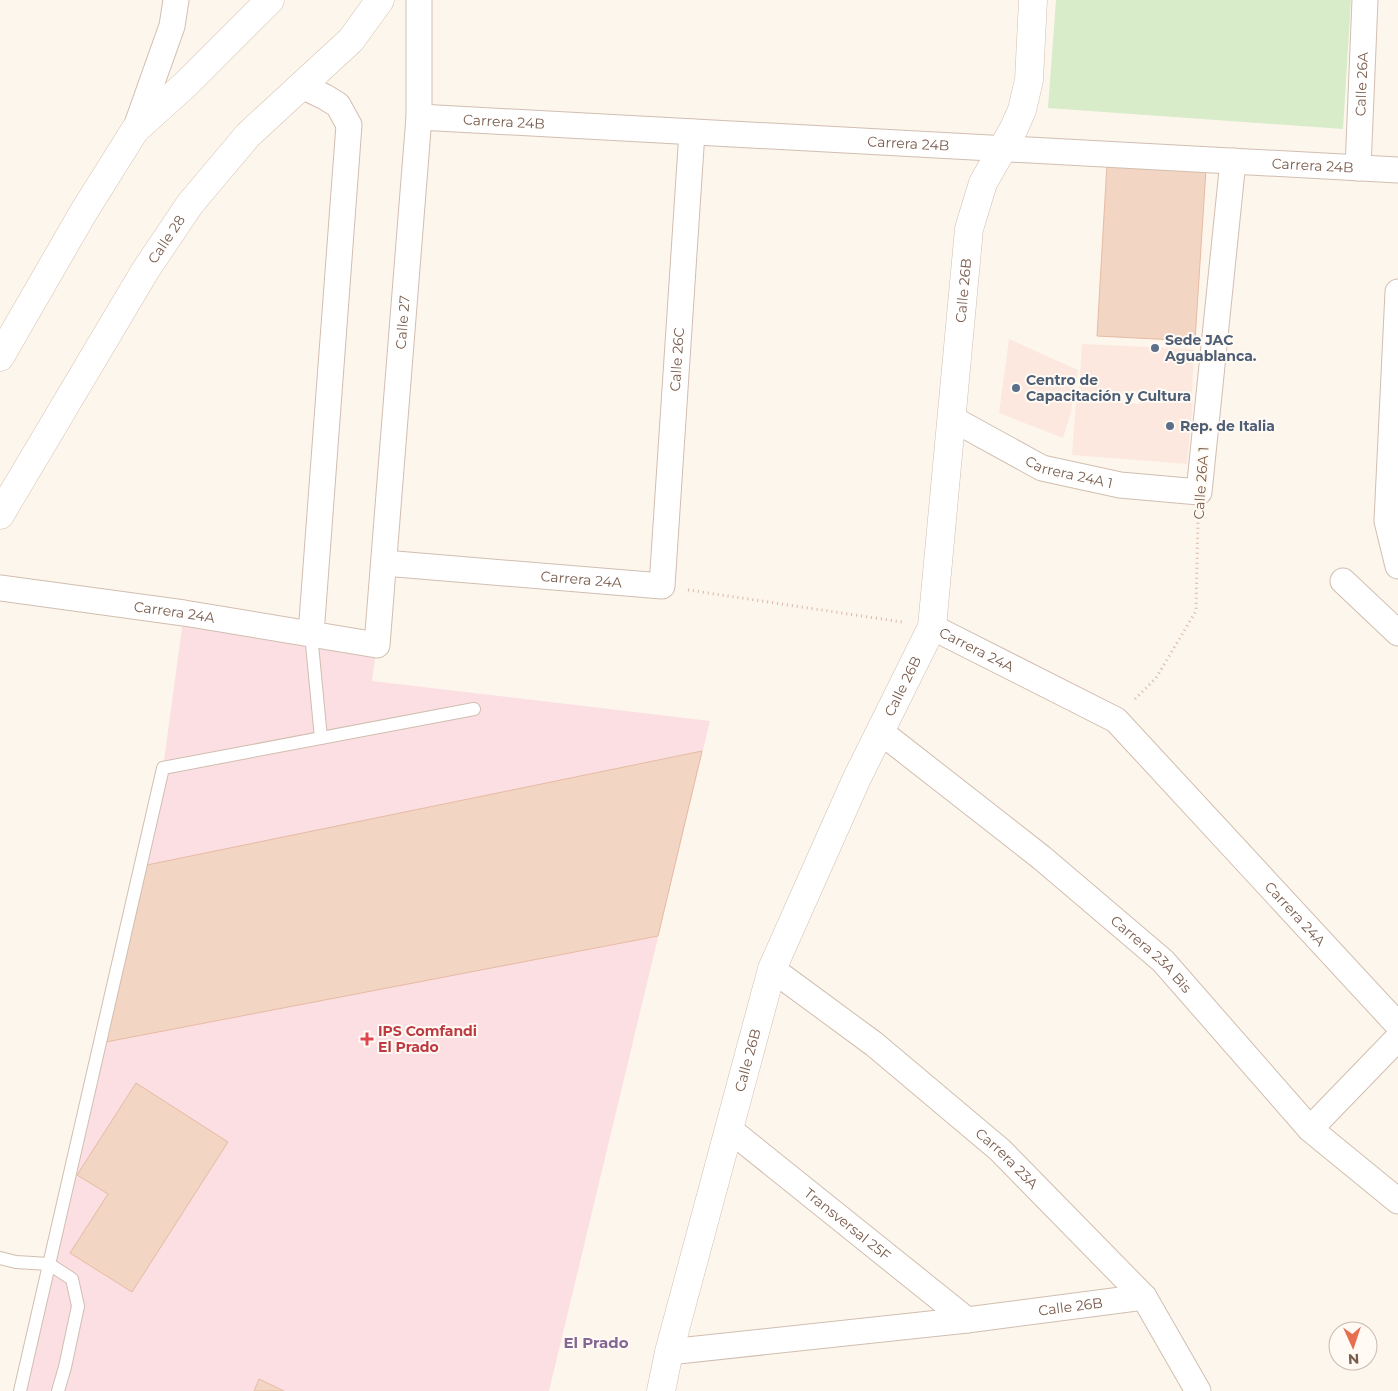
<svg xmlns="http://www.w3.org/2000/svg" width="1398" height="1391" viewBox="0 0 1398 1391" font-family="Montserrat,sans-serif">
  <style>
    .commercial { fill: #fde8e0 }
    .medical { fill: #fbdfe3 }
    .green { fill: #d8ecc9 }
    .building { fill: #f3d5c3; stroke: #e6bba3 }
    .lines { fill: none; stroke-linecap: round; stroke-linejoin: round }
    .service-casing { stroke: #d1beb0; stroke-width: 14 }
    .minor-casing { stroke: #d1beb0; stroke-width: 27 }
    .tertiary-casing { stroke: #d1beb0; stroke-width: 29 }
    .secondary-casing { stroke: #d6c0b0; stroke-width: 29 }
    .path { stroke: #d9b8a5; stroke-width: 3; stroke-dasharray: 1 4; stroke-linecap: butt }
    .service { stroke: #fff; stroke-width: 12 }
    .minor { stroke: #fff; stroke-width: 25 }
    .tertiary { stroke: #fff; stroke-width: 28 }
    .secondary { stroke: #fff; stroke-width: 28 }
    .service-dot { fill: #5c6f8a; stroke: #fffaf3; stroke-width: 2 }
    .health-dot { fill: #e0444e; stroke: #fffaf3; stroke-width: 2 }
    .labels { text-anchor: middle; stroke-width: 4; stroke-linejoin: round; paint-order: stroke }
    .street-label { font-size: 14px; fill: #7a5c4d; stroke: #fffaf3 }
    .service-label { font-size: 14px; font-weight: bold; fill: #4e5e75; stroke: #fffaf3; text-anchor: start }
    .health-label { font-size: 14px; font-weight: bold; fill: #be3a42; stroke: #fffaf3; text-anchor: start }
    .neighbourhood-label { font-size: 15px; font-weight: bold; fill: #846695; stroke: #fffaf3 }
  </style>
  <rect width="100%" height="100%" fill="#fdf6ec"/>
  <g class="commercial">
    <path d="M1009 339 1078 370 1071 412 1063 438 999 413Z"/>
    <path d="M1082 344 1194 349 1192 397 1107 393 1106 397 1079 396Z"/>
    <path d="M1140 396 1193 400 1187 464 1072 455 1076 402 1102 403 1103 401 1139 404Z"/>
  </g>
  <path class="medical" d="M184 613 377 645 372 681 710 721 549 1391H20L163 768Z"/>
  <path class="green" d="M1056 0H1351L1343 129 1048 108Z"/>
  <g class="building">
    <path d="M1107 164 1206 169 1195 341 1097 336Z"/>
    <path d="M702 751 658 936 106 1042 147 865Z"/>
    <path d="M136 1083 228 1142 132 1292 70 1253 108 1194 77 1175Z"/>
    <path d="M259 1379 284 1391H254Z"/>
  </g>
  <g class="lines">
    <g class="service-casing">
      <g id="service">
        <path d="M311 634 321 738"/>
        <path d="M0 1258 16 1262 49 1264 72 1279 78 1306 65 1367 58 1391"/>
        <path d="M20 1391 163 768 474 709"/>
      </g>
    </g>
    <g class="minor-casing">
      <g id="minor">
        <path d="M302 86 325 97 338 105 349 125 311 634"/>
        <path id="s1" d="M419 117 1398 170"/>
        <path d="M135 130 172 26 176 0"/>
        <path id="s2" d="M1358 168 1365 0"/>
        <path d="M1398 292 1387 521 1398 566"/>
        <path id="s3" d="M951 418 1042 468 1120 485 1199 492 1233 161"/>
        <path id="s4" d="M384 563 662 586 692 132"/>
        <path d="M1343 581 1398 633"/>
        <path id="s5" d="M0 588 184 613 377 645 419 117V0"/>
        <path id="s6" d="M932 627 1116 720 1398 1025"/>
        <path id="s7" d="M881 732 1042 858 1163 961 1310 1129 1398 1201"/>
        <path id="s8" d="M772 969 874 1044 1000 1150 1144 1297 1198 1391"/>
        <path id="s9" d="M729 1129 967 1320"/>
        <path d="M1310 1129 1398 1038"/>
        <path id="s10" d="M669 1352 967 1320 1144 1297"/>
      </g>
    </g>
    <g class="tertiary-casing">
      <g id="tertiary">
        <path id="s11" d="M661 1391 669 1352 772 969 857 778 932 627 969 229 983 183 1014 128 1022 110 1029 80 1033 0"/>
      </g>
    </g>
    <g class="secondary-casing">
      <g id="secondary">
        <path d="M0 357 83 213 135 130 186 84 270 0"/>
        <path id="s12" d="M0 515 145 271 190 204 248 135 351 40 380 0"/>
      </g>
    </g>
    <g class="path">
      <path d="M688 590 902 622"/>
      <path d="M1135 699 1156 678 1196 611 1198 520"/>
    </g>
    <use href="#service" class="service"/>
    <use href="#minor" class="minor"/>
    <use href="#tertiary" class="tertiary"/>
    <use href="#secondary" class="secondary"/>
  </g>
  <g class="service-dot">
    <circle cx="1155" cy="348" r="5"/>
    <circle cx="1016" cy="388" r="5"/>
    <circle cx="1170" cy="426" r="5"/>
  </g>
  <path class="health-dot" d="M364.5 1031.5h5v5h5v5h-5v5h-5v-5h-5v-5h5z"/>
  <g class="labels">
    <g class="street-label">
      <text dy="5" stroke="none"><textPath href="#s2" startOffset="84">Calle 26A</textPath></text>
      <text dy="5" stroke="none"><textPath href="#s1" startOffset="85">Carrera 24B</textPath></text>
      <text dy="5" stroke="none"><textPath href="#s1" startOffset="490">Carrera 24B</textPath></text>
      <text dy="5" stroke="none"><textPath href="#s1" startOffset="895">Carrera 24B</textPath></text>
      <text dy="5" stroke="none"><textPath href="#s12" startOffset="322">Calle 28</textPath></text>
      <text dy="5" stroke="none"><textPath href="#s11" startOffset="1152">Calle 26B</textPath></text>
      <text dy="5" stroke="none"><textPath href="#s5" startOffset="705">Calle 27</textPath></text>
      <text dy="5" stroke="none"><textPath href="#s4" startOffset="506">Calle 26C</textPath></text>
      <text dy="5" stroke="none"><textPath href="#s3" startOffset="131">Carrera 24A 1</textPath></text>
      <text transform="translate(1201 483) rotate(-86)" y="5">Calle 26A 1</text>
      <text dy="5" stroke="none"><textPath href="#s4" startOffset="198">Carrera 24A</textPath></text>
      <text dy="5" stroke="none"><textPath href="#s5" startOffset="176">Carrera 24A</textPath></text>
      <text dy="5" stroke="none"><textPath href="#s6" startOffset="50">Carrera 24A</textPath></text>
      <text dy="5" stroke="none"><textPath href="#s11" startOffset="748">Calle 26B</textPath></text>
      <text dy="5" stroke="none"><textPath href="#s6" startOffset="470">Carrera 24A</textPath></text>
      <text dy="5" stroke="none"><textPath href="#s7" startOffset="350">Carrera 23A Bis</textPath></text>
      <text dy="5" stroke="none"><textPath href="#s11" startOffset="342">Calle 26B</textPath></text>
      <text dy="5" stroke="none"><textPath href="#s8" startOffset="302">Carrera 23A</textPath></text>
      <text dy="5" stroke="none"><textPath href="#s9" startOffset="152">Transversal 25F</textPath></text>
      <text dy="5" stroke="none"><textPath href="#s10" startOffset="404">Calle 26B</textPath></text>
    </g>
    <g class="service-label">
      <text x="1165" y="345">Sede JAC<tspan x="1165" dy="16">Aguablanca.</tspan></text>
      <text x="1026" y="385">Centro de<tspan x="1026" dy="16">Capacitación y Cultura</tspan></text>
      <text x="1180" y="431">Rep. de Italia</text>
    </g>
    <g class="health-label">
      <text x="378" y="1036">IPS Comfandi<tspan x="378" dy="16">El Prado</tspan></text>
    </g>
    <g class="neighbourhood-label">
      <text x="596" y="1348">El Prado</text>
    </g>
  </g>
  <g transform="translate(1353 1346) rotate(177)"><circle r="24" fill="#fffaf3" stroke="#cabbb1"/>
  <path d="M0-4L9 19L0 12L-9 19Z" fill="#e76f51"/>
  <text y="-8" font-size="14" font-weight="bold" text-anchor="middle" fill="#7a5c4d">N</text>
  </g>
</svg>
